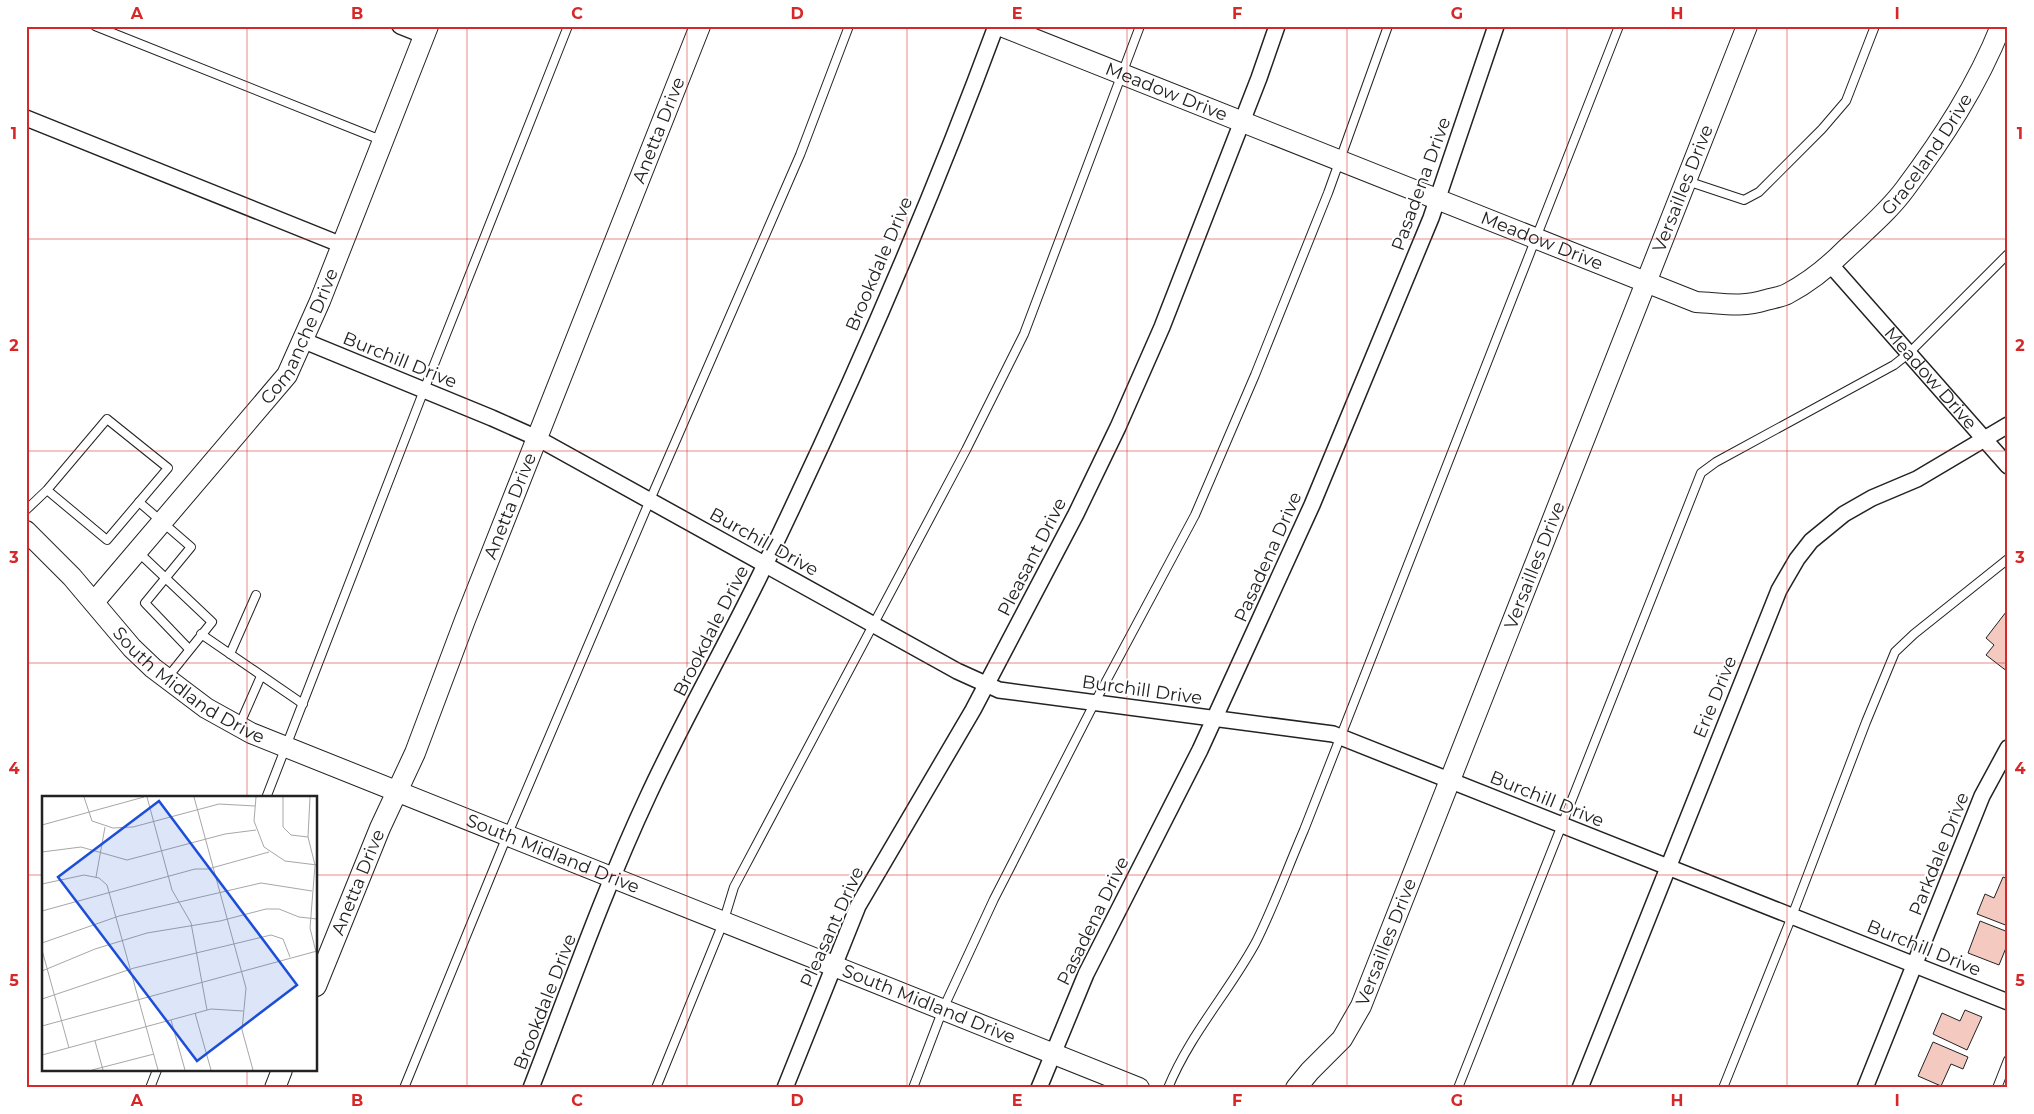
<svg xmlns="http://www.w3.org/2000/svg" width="2034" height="1114" viewBox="0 0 2034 1114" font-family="Montserrat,sans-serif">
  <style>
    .building { fill: #f3c9c0; stroke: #222 }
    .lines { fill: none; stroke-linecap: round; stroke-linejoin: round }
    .lane-casing { stroke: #222; stroke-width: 10 }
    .street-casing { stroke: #222; stroke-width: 18 }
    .secondary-casing { stroke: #222; stroke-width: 22 }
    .lane { stroke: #fff; stroke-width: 8 }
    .street { stroke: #fff; stroke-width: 15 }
    .secondary { stroke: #fff; stroke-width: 20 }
    .grid { fill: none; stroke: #d62828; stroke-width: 1; stroke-opacity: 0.55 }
    .labels { text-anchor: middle; stroke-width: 4; stroke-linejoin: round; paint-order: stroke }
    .street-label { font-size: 18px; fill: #222; stroke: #fff }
    .inset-road { fill: none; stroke: #a7a7a7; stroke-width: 1 }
    .view { fill: #1d4ed8; fill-opacity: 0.15; stroke: #1d4ed8; stroke-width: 2.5 }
    .inset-edge { fill: none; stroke: #222; stroke-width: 2.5 }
    .neatline { fill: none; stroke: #d62828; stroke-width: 2 }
    .grid-label { font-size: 16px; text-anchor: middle; font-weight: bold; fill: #d62828 }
  </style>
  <rect width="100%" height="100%" fill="#fff"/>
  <g class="building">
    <path d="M2006 612 2008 613V672L1986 655 1994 645 1986 638Z"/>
    <path d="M2003 877 2008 879V926L1977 914 1985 894 1994 898Z"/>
    <path d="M1980 921 2008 932V943L1999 965 1968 953Z"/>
    <path d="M1965 1010 1982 1017 1967 1050 1933 1034 1942 1013 1960 1021Z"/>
    <path d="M1933 1042 1968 1057 1963 1069 1951 1064 1941 1086 1918 1076Z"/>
  </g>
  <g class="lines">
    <g class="lane-casing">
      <g id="lane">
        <path d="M95 26 381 140"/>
        <path d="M1687 181 1744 200 1759 192 1822 129 1846 101 1875 26"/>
        <path d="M139 502 191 547 145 603 189 649"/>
        <path d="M26 510 47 490 107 419 168 468 107 540 47 490"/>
        <path d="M137 551 212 622 167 678"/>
        <path d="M201 634 303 704"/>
        <path d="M230 654 256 595"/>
        <path d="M239 726 261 676"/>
        <path d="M266 798 424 390 568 26"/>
        <path d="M150 1088 157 1070"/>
        <path d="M404 1088 507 836 650 500 800 155 849 26"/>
        <path d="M656 1088 723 923 734 887 966 450 1024 334 1140 26"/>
        <path d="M913 1088 943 1009 994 899 1095 702 1195 515 1255 375 1328 193 1388 26"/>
        <path d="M1168 1088C1190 1034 1229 992 1256 942 1274 906 1288 867 1304 830L1619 26"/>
        <path d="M1458 1088 1701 473 1716 462 1894 365 1908 354 2008 254"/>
        <path d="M1723 1088 1792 916 1866 722 1895 652 1914 634 2008 559"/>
        <path d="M1997 1088 2008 1060"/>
      </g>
    </g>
    <g class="street-casing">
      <g id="street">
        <path d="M400 26 425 36"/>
        <path d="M26 118 342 245"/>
        <path id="s1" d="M1830 264 2008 466"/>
        <path d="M302 340 492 418 537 438 957 671 999 690 1333 734 2008 1002"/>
        <path d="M531 1088C569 990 604 890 648 796 684 718 727 644 764 567 849 391 928 210 996 26"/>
        <path d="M785 1088 858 906 973 710 1076 514 1118 427 1162 327 1259 78 1277 26"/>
        <path d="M1039 1088 1086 974 1200 750 1312 505 1431 218 1496 26"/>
        <path d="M1580 1088 1779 590 1797 559 1811 541 1844 514 1872 498 1917 479 2008 425"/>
        <path d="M1865 1088 1982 796 2008 748"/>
      </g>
    </g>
    <g class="secondary-casing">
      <g id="secondary">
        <path id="s2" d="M1001 26 1696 302C1721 303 1741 308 1766 300 1773 298 1781 297 1787 294 1808 283 1827 268 1844 251 1865 231 1888 212 1905 189 1943 138 1977 86 2001 26"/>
        <path id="s3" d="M26 531 72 577 132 648 153 668 206 708 251 733 1139 1088"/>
        <path id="s4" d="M94 602 287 375 320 301 428 26"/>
        <path id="s5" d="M316 986 380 828 415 753 465 620 700 26"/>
        <path d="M275 1088 282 1070"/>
        <path id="s6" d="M1296 1088 1310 1071 1342 1039 1361 1006 1747 26"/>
      </g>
    </g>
    <use href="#lane" class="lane"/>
    <use href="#street" class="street"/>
    <use href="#secondary" class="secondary"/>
  </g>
  <path class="grid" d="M247 26V798M467 26V1088M687 26V1088M907 26V1088M1127 26V1088M1347 26V1088M1567 26V1088M1787 26V1088M26 239H2008M26 451H2008M26 663H2008M26 875H44M316 875H2008M247 1070V1088"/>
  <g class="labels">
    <g class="street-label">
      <text dy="6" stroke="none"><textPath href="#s2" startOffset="178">Meadow Drive</textPath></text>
      <text dy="6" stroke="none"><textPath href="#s5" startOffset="922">Anetta Drive</textPath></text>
      <text dy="6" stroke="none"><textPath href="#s2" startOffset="1040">Graceland Drive</textPath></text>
      <text transform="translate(1421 184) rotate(-70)" y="6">Pasadena Drive</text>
      <text dy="6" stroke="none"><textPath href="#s6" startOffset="984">Versailles Drive</textPath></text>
      <text dy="6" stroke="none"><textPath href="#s2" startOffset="582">Meadow Drive</textPath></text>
      <text transform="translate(879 264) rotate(-67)" y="6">Brookdale Drive</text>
      <text dy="6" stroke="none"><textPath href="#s4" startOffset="338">Comanche Drive</textPath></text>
      <text transform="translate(400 360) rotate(22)" y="6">Burchill Drive</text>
      <text dy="6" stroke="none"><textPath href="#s1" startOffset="152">Meadow Drive</textPath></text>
      <text dy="6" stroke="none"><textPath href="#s5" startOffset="518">Anetta Drive</textPath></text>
      <text transform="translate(764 542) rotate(29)" y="6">Burchill Drive</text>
      <text transform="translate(1032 557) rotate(-63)" y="6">Pleasant Drive</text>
      <text transform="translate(1268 557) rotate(-66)" y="6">Pasadena Drive</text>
      <text dy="6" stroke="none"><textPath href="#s6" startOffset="579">Versailles Drive</textPath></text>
      <text transform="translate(711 631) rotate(-63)" y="6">Brookdale Drive</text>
      <text dy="6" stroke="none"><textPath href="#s3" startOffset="226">South Midland Drive</textPath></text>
      <text transform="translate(1142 690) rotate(8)" y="6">Burchill Drive</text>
      <text transform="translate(1715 697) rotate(-68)" y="6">Erie Drive</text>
      <text transform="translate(1547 799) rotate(22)" y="6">Burchill Drive</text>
      <text transform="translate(1939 854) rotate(-68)" y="6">Parkdale Drive</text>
      <text dy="6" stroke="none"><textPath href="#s3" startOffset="630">South Midland Drive</textPath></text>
      <text dy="6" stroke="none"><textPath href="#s5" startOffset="112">Anetta Drive</textPath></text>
      <text transform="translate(1093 921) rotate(-64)" y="6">Pasadena Drive</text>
      <text transform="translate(832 927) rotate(-66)" y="6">Pleasant Drive</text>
      <text dy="6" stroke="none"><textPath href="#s6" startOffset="174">Versailles Drive</textPath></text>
      <text transform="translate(1924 948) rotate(22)" y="6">Burchill Drive</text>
      <text transform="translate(545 1002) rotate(-69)" y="6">Brookdale Drive</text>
      <text dy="6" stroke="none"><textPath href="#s3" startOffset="1035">South Midland Drive</textPath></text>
    </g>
  </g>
  <g transform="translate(42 796)">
    <rect width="275" height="275" fill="#fff"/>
    <path class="inset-road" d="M42 1 50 25 71 32 91 31 177 8 213 10M105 1 130 94 149 127 165 214M152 1 204 192 200 234 211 274M214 1 212 25 222 51 243 65 275 69M241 1V31L249 39 266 41M268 1 266 41 273 69 268 132 275 160M0 29 102 1M0 56 39 51 85 64 183 38 214 34M54 81 63 31M0 88 42 79 57 82 65 89 116 274M0 115 153 73H166L227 56M0 147 77 120 219 87 270 95M0 154 27 252M0 175 53 153 105 137 178 125 224 113H237L257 121 275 123M0 203 92 172 229 139 241 143 248 161M153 217 169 274M129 224 143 274M0 230 275 155M53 245 61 274M0 259 169 213 201 215M50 274 112 258"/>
    <path class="view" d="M117 5 255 189 155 265 16 81Z"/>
    <rect width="275" height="275" class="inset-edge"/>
  </g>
  <rect width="2034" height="1114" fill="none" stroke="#ffffff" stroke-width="55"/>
  <rect x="28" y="28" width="1978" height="1058" class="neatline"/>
  <g class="grid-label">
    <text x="137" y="19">A</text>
    <text x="357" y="19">B</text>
    <text x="577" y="19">C</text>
    <text x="797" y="19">D</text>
    <text x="1017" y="19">E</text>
    <text x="1237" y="19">F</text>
    <text x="1457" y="19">G</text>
    <text x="1677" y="19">H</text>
    <text x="1897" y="19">I</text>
    <text x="14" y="139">1</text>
    <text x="2020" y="139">1</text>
    <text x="14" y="351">2</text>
    <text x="2020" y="351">2</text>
    <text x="14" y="563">3</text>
    <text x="2020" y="563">3</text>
    <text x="14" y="774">4</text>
    <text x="2020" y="774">4</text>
    <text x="14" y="986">5</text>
    <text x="2020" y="986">5</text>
    <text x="137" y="1106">A</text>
    <text x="357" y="1106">B</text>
    <text x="577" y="1106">C</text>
    <text x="797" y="1106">D</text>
    <text x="1017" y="1106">E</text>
    <text x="1237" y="1106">F</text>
    <text x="1457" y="1106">G</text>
    <text x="1677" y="1106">H</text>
    <text x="1897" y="1106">I</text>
  </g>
</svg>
